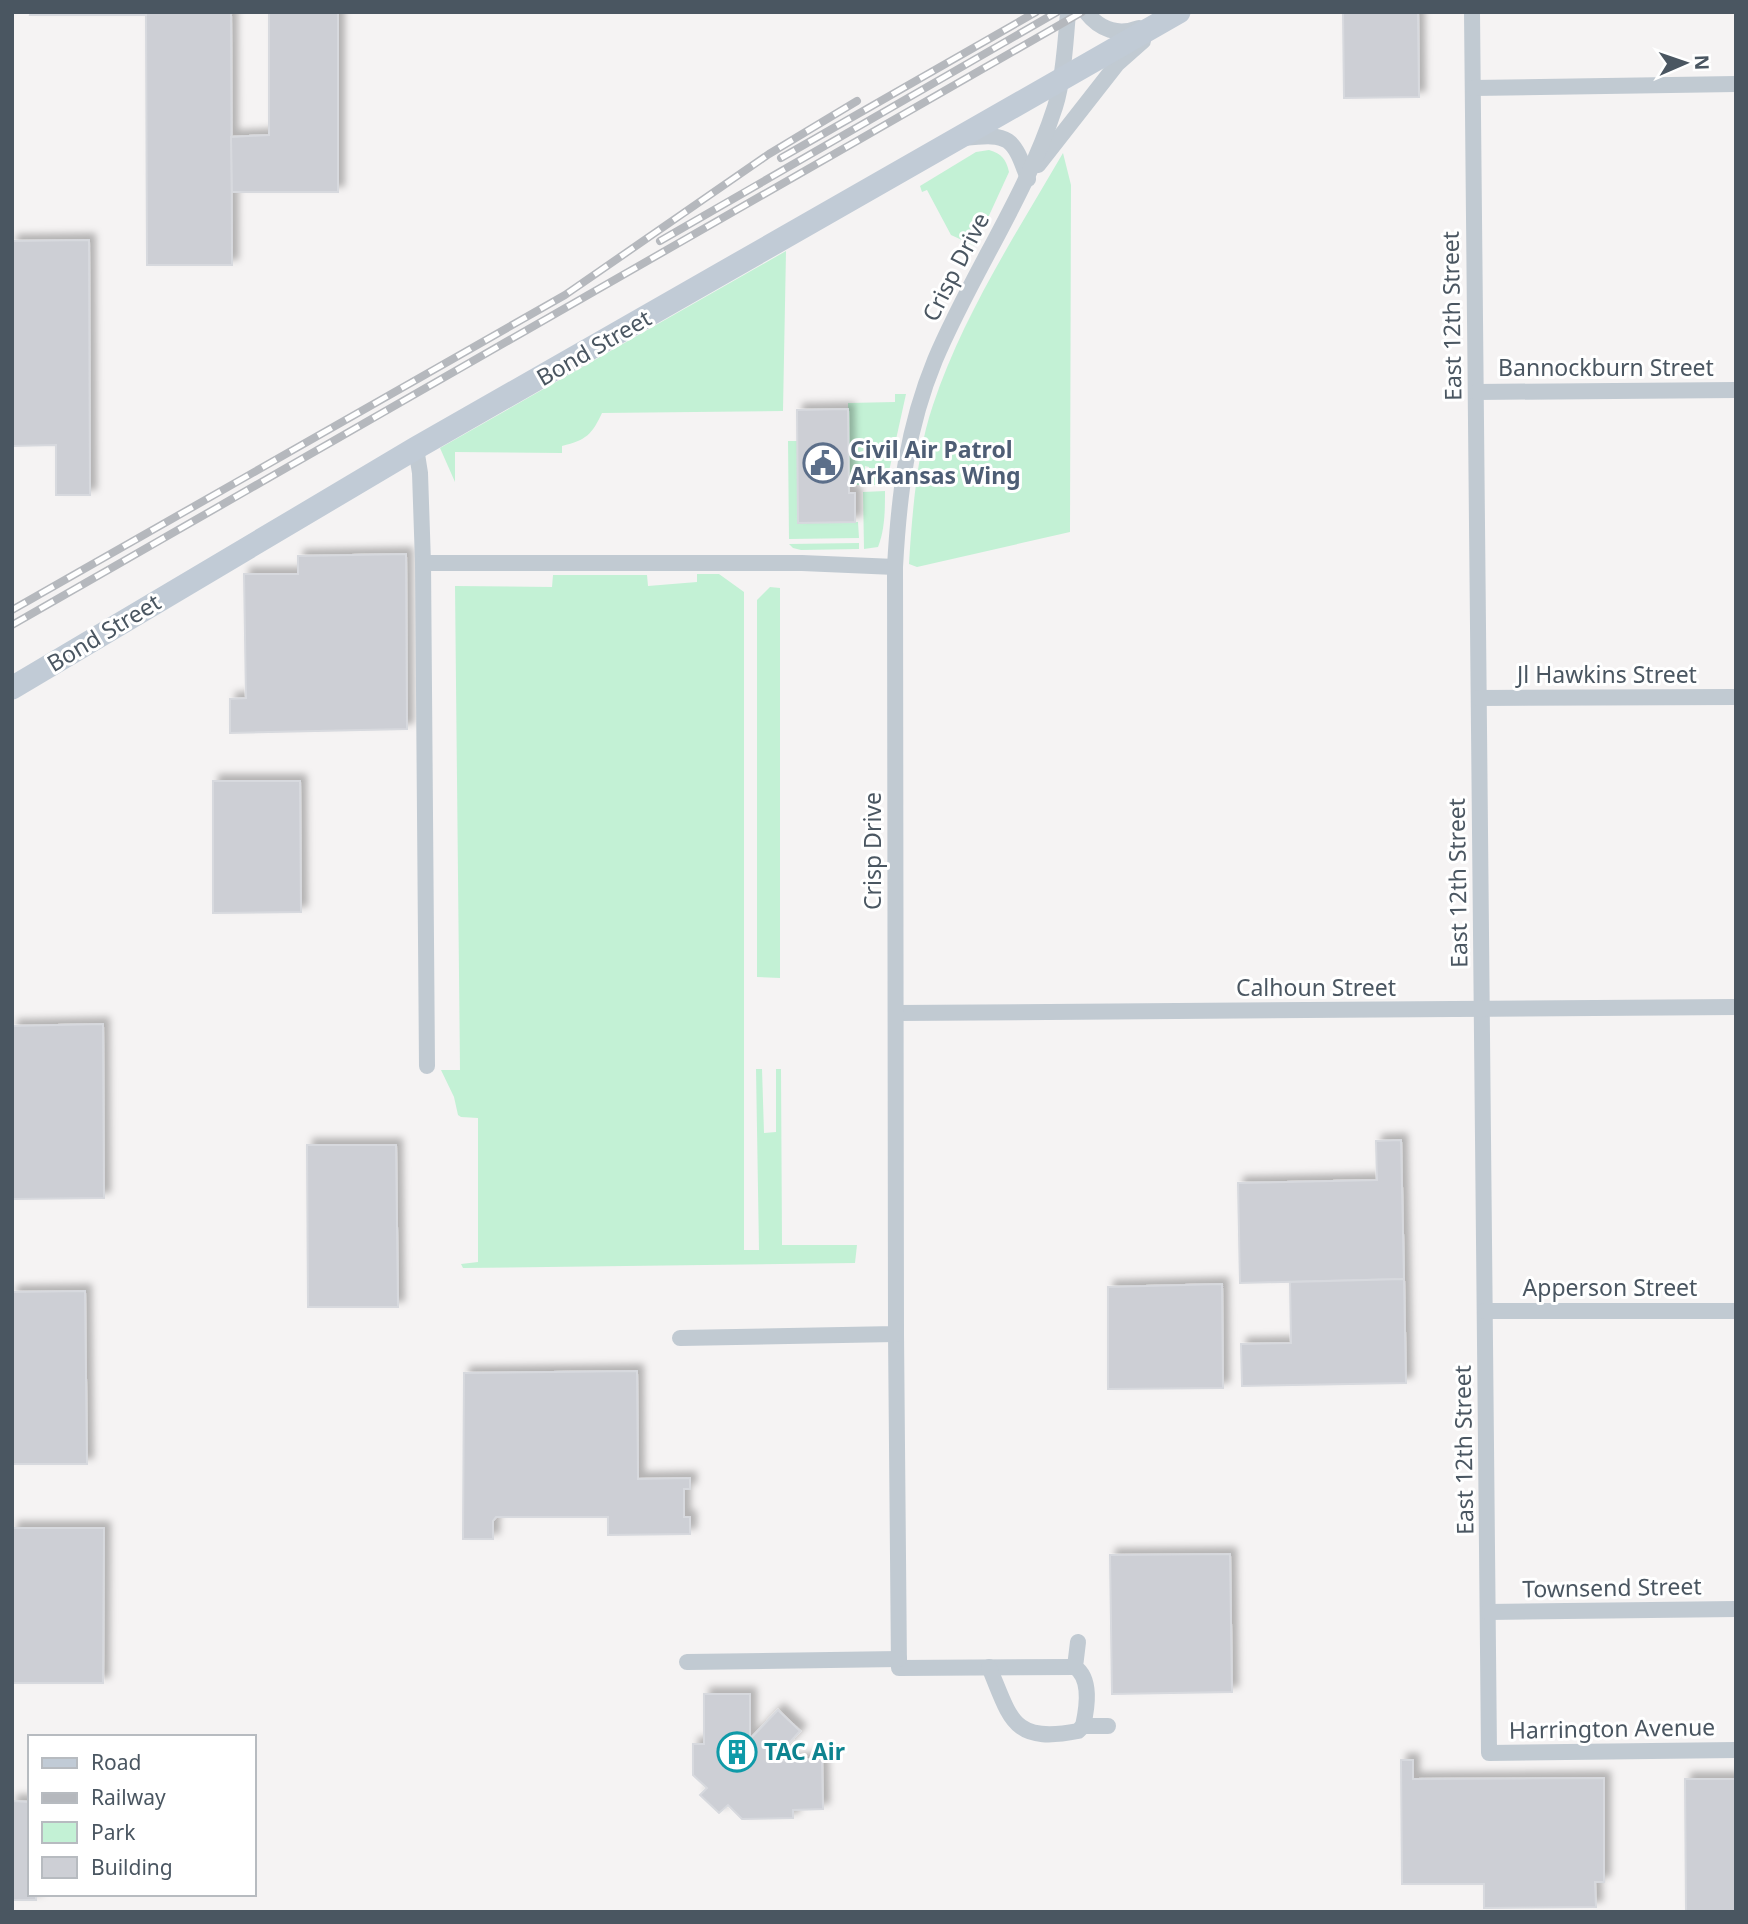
<svg xmlns="http://www.w3.org/2000/svg" width="1748" height="1924" viewBox="0 0 1748 1924" font-family="'Noto Sans',sans-serif">
  <style>
    .green { fill: #c3f1d5 }
    .building { fill: #cdcfd5; stroke: #d7d9de; stroke-width: 2; filter: url(#shadow) }
    .lines { fill: none; stroke-linecap: round; stroke-linejoin: round }
    .street { stroke: #c1cad2; stroke-width: 16 }
    .secondary { stroke: #c1cbd6; stroke-width: 23 }
    .rail-casing { stroke: #b5b8bd; stroke-width: 8 }
    .rail { stroke: #fff; stroke-width: 5; stroke-dasharray: 16; stroke-linecap: butt }
    .labels { text-anchor: middle; stroke-width: 6; stroke-linejoin: round; paint-order: stroke }
    .street-label { font-size: 23px; fill: #4a5661; stroke: #fff }
    .service-label { font-size: 23px; font-weight: bold; fill: #4e5e75; stroke: #fff; text-anchor: start }
    .culture-label { font-size: 23px; font-weight: bold; fill: #0d838f; stroke: #fff; text-anchor: start }
  </style>
  <defs>
    <filter id="shadow"><feDropShadow dx="6" dy="-6" stdDeviation="3.5" flood-color="#0004"/></filter>
  </defs>
  <rect width="100%" height="100%" fill="#f5f3f3"/>
  <g class="green">
    <path d="M989 150C1002 154 1006 159 1009 172L975 246 951 235 927 190 922 192 920 186 976 152Z"/>
    <path d="M1063 153 1071 185 1070 532 917 567 909 564C912 515 917 451 933 405 963 315 1016 234 1063 153Z"/>
    <path d="M786 251 783 411 602 413C592 434 587 440 562 446V453L455 452V482L440 448Z"/>
    <path d="M895 394H906L886 485H870L869 467 865 466V485H849L848 403 895 402Z"/>
    <path d="M788 441H797L799 523 858 522 859 538 789 539Z"/>
    <path d="M885 491C885 510 885 529 878 547L864 549 863 492Z"/>
    <path d="M859 543V549L801 550 793 548 789 544Z"/>
    <path d="M697 574H719L744 592V1250H759L756 1069H762L764 1133 776 1132V1069H781L782 1245H857L855 1263 463 1268 461 1264 478 1262V1118L461 1117 458 1115 454 1097 441 1070H460L455 586 552 587 553 575H647L648 586 697 582Z"/>
    <path d="M770 587 780 588V978L757 977V600Z"/>
  </g>
  <g class="building">
    <path d="M31 12H231L232 265H147L146 15H30Z"/>
    <path d="M269 12H338V192H232L231 137 269 135Z"/>
    <path d="M1343 12H1418L1419 97 1344 98Z"/>
    <path d="M89 240 90 495H56V445L12 446V241Z"/>
    <path d="M848 409 849 493H855V522L798 523 797 410Z"/>
    <path d="M406 554 407 729 230 733V699L246 698 244 574H298V556Z"/>
    <path d="M213 781H300L301 912 213 913Z"/>
    <path d="M103 1024 104 1198 12 1199V1026Z"/>
    <path d="M1401 1140 1404 1279 1240 1283 1238 1183 1377 1180 1376 1141Z"/>
    <path d="M307 1145H396L398 1307H308Z"/>
    <path d="M1404 1279 1406 1383 1242 1386 1241 1344 1291 1343 1290 1282Z"/>
    <path d="M1222 1284 1223 1388 1108 1389V1287Z"/>
    <path d="M85 1291 87 1464H12V1292Z"/>
    <path d="M637 1371 638 1479 690 1478V1489H684V1517H690V1534L608 1535V1517H496L493 1521V1539H463L464 1373Z"/>
    <path d="M12 1528H104L103 1683H12Z"/>
    <path d="M1230 1554 1232 1692 1112 1694 1110 1555Z"/>
    <path d="M704 1694H750V1739L778 1710 800 1731 773 1761 822 1759 823 1809 793 1810V1818L742 1819 728 1805 719 1813 700 1795 707 1788 693 1775V1744H704Z"/>
    <path d="M1401 1760H1413V1779L1604 1778V1882H1595L1596 1907 1484 1908V1884H1402Z"/>
    <path d="M1685 1779H1736V1912H1686Z"/>
    <path d="M12 1801 30 1802V1894H36V1900H12Z"/>
  </g>
  <g class="lines">
    <g class="street">
      <path d="M1086 12C1100 30 1118 36 1139 28"/>
      <path d="M1472 12 1489 1753 1736 1750"/>
      <path d="M1473 88 1736 84"/>
      <path d="M964 138C1010 133 1013 137 1028 179"/>
      <path d="M1038 165 1117 64 1143 41"/>
      <path d="M1476 392 1736 390"/>
      <path d="M416 448 420 473 423 563"/>
      <path d="M1479 698 1736 697"/>
      <path d="M897 1013 1736 1007"/>
      <path d="M427 1066 423 563H802L895 567"/>
      <path d="M1485 1311H1736"/>
      <path d="M896 1334 899 1668 1075 1667"/>
      <path d="M680 1338 896 1334 895 567C899 494 907 428 935 360 971 274 1026 197 1055 107 1063 83 1066 38 1068 12"/>
      <path d="M1488 1612 1736 1609"/>
      <path d="M1078 1642 1075 1667C1092 1679 1087 1708 1083 1726"/>
      <path d="M687 1662 899 1659"/>
      <path d="M989 1667C1011 1719 1012 1744 1078 1731L1083 1726H1108"/>
    </g>
    <path class="secondary" d="M12 688 416 448 1179 12"/>
    <g class="rail-casing">
      <g id="rail">
        <path d="M781 158 1036 12"/>
        <path d="M660 241 1057 12"/>
        <path d="M12 610 565 295 769 154 857 101"/>
        <path d="M12 625 1082 12"/>
      </g>
    </g>
    <use href="#rail" class="rail"/>
  </g>
  <defs>
    <g id="civic-ring" transform="scale(2.0125)"><circle r="9.5" fill="#fff" stroke="#5c6f8a" stroke-width="1.5"/><path d="M-.6-6.5H3V-4.5H.6V-3L4-1V1h2V6H-6V1h2V-1L-.6-3ZM-1.2 2.5V6h2.4V2.5Z" fill="#5c6f8a"/></g>
    <g id="building-ring" transform="scale(2.0125)"><circle r="9.5" fill="#fff" stroke="#0f9aa8" stroke-width="1.5"/><path d="M-4-6H4V6H1V3H-1V6H-4ZM-2.5-4.3h1.7v1.8h-1.7ZM.8-4.3h1.7v1.8H.8ZM-2.5-1h1.7V.8h-1.7ZM.8-1h1.7V.8H.8Z" fill="#0f9aa8"/></g>
  </defs>
  <g fill-rule="evenodd">
    <use href="#civic-ring" x="823" y="463"/>
    <use href="#building-ring" x="737" y="1752"/>
  </g>
  <g class="labels">
    <g class="street-label">
      <text transform="translate(956 267) rotate(-63)" y="8">Crisp Drive</text>
      <text transform="translate(1452 316) rotate(-91)" y="8">East 12th Street</text>
      <text transform="translate(594 348) rotate(-30)" y="8">Bond Street</text>
      <text x="1606" y="376">Bannockburn Street</text>
      <text transform="translate(104 633) rotate(-31)" y="8">Bond Street</text>
      <text x="1607" y="683">Jl Hawkins Street</text>
      <text transform="translate(873 851) rotate(-90)" y="8">Crisp Drive</text>
      <text transform="translate(1458 883) rotate(-91)" y="8">East 12th Street</text>
      <text x="1316" y="996">Calhoun Street</text>
      <text x="1610" y="1296">Apperson Street</text>
      <text transform="translate(1464 1450) rotate(-91)" y="8">East 12th Street</text>
      <text transform="translate(1612 1588) rotate(-1)" y="8">Townsend Street</text>
      <text transform="translate(1612 1729) rotate(-1)" y="8">Harrington Avenue</text>
    </g>
    <g class="service-label">
      <text x="850" y="458">Civil Air Patrol<tspan x="850" dy="26">Arkansas Wing</tspan></text>
    </g>
    <g class="culture-label">
      <text x="764" y="1760">TAC Air</text>
    </g>
  </g>
  <rect width="1748" height="1924" fill="none" stroke="#4a5661" stroke-width="28"/>
  <rect x="28" y="1735" width="228" height="161" fill="#ffffff" stroke="#b7bbc0" stroke-width="2"/>
  <rect x="42" y="1758" width="35" height="10" fill="#c1cbd6" stroke="#b7bbc0" stroke-width="2"/>
  <text x="91" y="1770" font-size="21" fill="#4a5661">Road</text>
  <rect x="42" y="1793" width="35" height="10" fill="#b5b8bd" stroke="#b7bbc0" stroke-width="2"/>
  <text x="91" y="1805" font-size="21" fill="#4a5661">Railway</text>
  <rect x="42" y="1822" width="35" height="21" fill="#c3f1d5" stroke="#b7bbc0" stroke-width="2"/>
  <text x="91" y="1840" font-size="21" fill="#4a5661">Park</text>
  <rect x="42" y="1857" width="35" height="21" fill="#cdcfd5" stroke="#b7bbc0" stroke-width="2"/>
  <text x="91" y="1875" font-size="21" fill="#4a5661">Building</text>
  <g transform="translate(1685 63) rotate(88)" stroke="#ffffff" stroke-width="5" paint-order="stroke">
  <path d="M0-5L12 26L0 18L-12 26Z" fill="#4a5661"/>
  <text y="-10" font-size="19" font-weight="bold" text-anchor="middle" fill="#4a5661">N</text>
  </g>
</svg>
